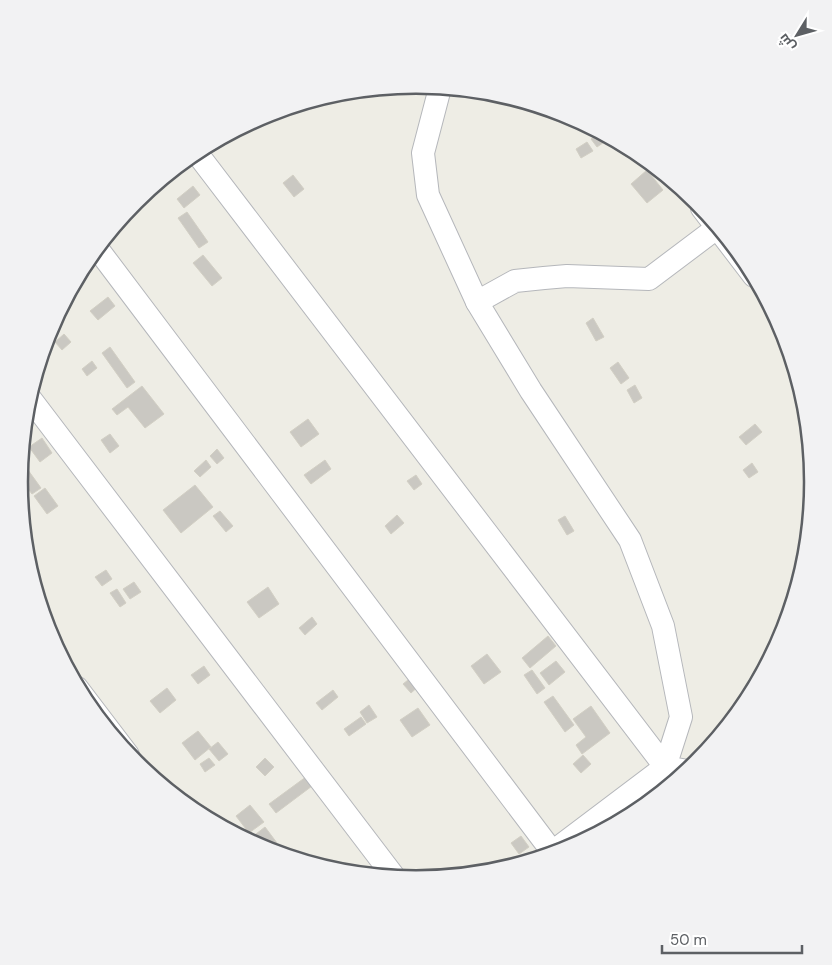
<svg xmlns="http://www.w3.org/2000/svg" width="832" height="965" viewBox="0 0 832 965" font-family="'DM Sans',Cairo,sans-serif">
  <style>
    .building { fill: #cac8c2; stroke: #d2cfc4 }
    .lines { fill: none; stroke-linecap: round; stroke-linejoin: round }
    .minor-casing { stroke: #b5b7bb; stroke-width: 24 }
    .minor { stroke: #fff; stroke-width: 22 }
    .rim { fill: none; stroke: #5d6064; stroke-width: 2.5 }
  </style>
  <rect width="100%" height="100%" fill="#eeede5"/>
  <g class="building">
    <path d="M600 133 610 138 597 147 591 139Z"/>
    <path d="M587 142 593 151 581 158 576 149Z"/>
    <path d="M647 170 663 190 647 203 631 184Z"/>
    <path d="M293 175 304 189 294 197 283 183Z"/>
    <path d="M193 186 200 195 184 208 177 199Z"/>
    <path d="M187 212 208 242 199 248 178 218Z"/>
    <path d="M203 255 222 278 212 286 193 263Z"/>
    <path d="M108 297 115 306 98 320 90 311Z"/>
    <path d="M593 318 604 337 596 341 586 323Z"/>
    <path d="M64 334 71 342 62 350 55 342Z"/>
    <path d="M110 347 135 382 127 388 102 353Z"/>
    <path d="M92 361 97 368 87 376 82 369Z"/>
    <path d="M618 362 629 378 621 384 610 368Z"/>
    <path d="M635 385 642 398 634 403 627 390Z"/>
    <path d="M142 386 164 414 145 428 128 407 117 415 112 409Z"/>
    <path d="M308 419 319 434 301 447 290 432Z"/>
    <path d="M755 424 762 432 746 445 739 437Z"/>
    <path d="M110 434 119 446 110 453 101 440Z"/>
    <path d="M42 438 52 453 40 462 29 447Z"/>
    <path d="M217 449 224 458 217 464 210 456Z"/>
    <path d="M206 460 211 467 200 477 194 471Z"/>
    <path d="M325 460 331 469 311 484 304 475Z"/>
    <path d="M752 463 758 472 749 478 743 470Z"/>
    <path d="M28 470 41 488 32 494 19 477V475Z"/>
    <path d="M416 475 422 484 414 490 407 481Z"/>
    <path d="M195 485 213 507 181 533 163 510Z"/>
    <path d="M45 488 58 506 47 514 34 496Z"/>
    <path d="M220 511 233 526 226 532 213 516Z"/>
    <path d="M397 515 404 523 391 534 385 526Z"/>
    <path d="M565 516 574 531 567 535 558 520Z"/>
    <path d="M106 570 112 579 102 586 95 577Z"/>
    <path d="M134 582 141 592 130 599 123 589Z"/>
    <path d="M268 587 279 604 259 618 247 602Z"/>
    <path d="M117 589 126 603 120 607 110 593Z"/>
    <path d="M312 617 317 624 305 635 299 628Z"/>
    <path d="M548 636 556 646 530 668 522 658Z"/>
    <path d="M487 654 501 672 484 684 471 666Z"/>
    <path d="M556 661 565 672 549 685 540 673Z"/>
    <path d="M204 666 210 675 198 684 191 675Z"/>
    <path d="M532 670 545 688 537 694 524 675Z"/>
    <path d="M413 676 420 685 411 693 403 684Z"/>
    <path d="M167 688 176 700 160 713 150 701Z"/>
    <path d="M333 690 338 697 322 710 316 703Z"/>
    <path d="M553 696 574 725 565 732 544 702Z"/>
    <path d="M369 705 377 717 367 723 360 712Z"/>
    <path d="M591 706 610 733 582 754 576 745 586 737 573 719Z"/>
    <path d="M418 708 430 725 412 737 400 720Z"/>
    <path d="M361 717 366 724 349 736 344 729Z"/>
    <path d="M198 731 211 747 195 760 182 743Z"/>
    <path d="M218 742 228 754 219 761 209 749Z"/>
    <path d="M583 755 591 764 581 773 573 764Z"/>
    <path d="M209 758 215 765 205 772 200 764Z"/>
    <path d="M265 758 274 767 265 776 256 767Z"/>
    <path d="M314 771 320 780 276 813 269 804Z"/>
    <path d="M654 788 659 795 643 808 637 800Z"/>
    <path d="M250 805 264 822 249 833 236 816Z"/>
    <path d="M265 827 277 843 267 850 256 834Z"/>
    <path d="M521 836 529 847 519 854 511 843Z"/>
  </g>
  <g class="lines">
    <g class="minor-casing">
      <g id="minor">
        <path d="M440 88 423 153 428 195 477 302 531 391 630 540 663 626 681 717 665 767 688 771"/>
        <path d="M196 152 676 781"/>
        <path d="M702 208 754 276"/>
        <path d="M97 248 554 854"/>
        <path d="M477 302 515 281 544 278 567 276 649 279 718 227"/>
        <path d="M29 397 395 878"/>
        <path d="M77 688 128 755"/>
        <path d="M547 856 665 767"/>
      </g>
    </g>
    <use href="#minor" class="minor"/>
  </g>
  <path d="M0 0H832V965H0ZM28 482a388 388 0 1 1 776 0a388 388 0 1 1-776 0Z" fill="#f2f2f3" fill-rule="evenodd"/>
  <path class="rim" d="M28 482a388 388 0 1 1 776 0a388 388 0 1 1-776 0Z"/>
  <g transform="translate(797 35) rotate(233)" stroke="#ffffff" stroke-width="4" paint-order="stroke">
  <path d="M0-4L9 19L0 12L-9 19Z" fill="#5d6064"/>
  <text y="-8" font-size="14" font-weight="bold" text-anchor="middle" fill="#5d6064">ش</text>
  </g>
  <path d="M662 945v8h140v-8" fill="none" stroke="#5d6064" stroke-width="2.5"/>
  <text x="670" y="945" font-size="15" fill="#5d6064" stroke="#ffffff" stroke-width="4" paint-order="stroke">50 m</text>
</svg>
